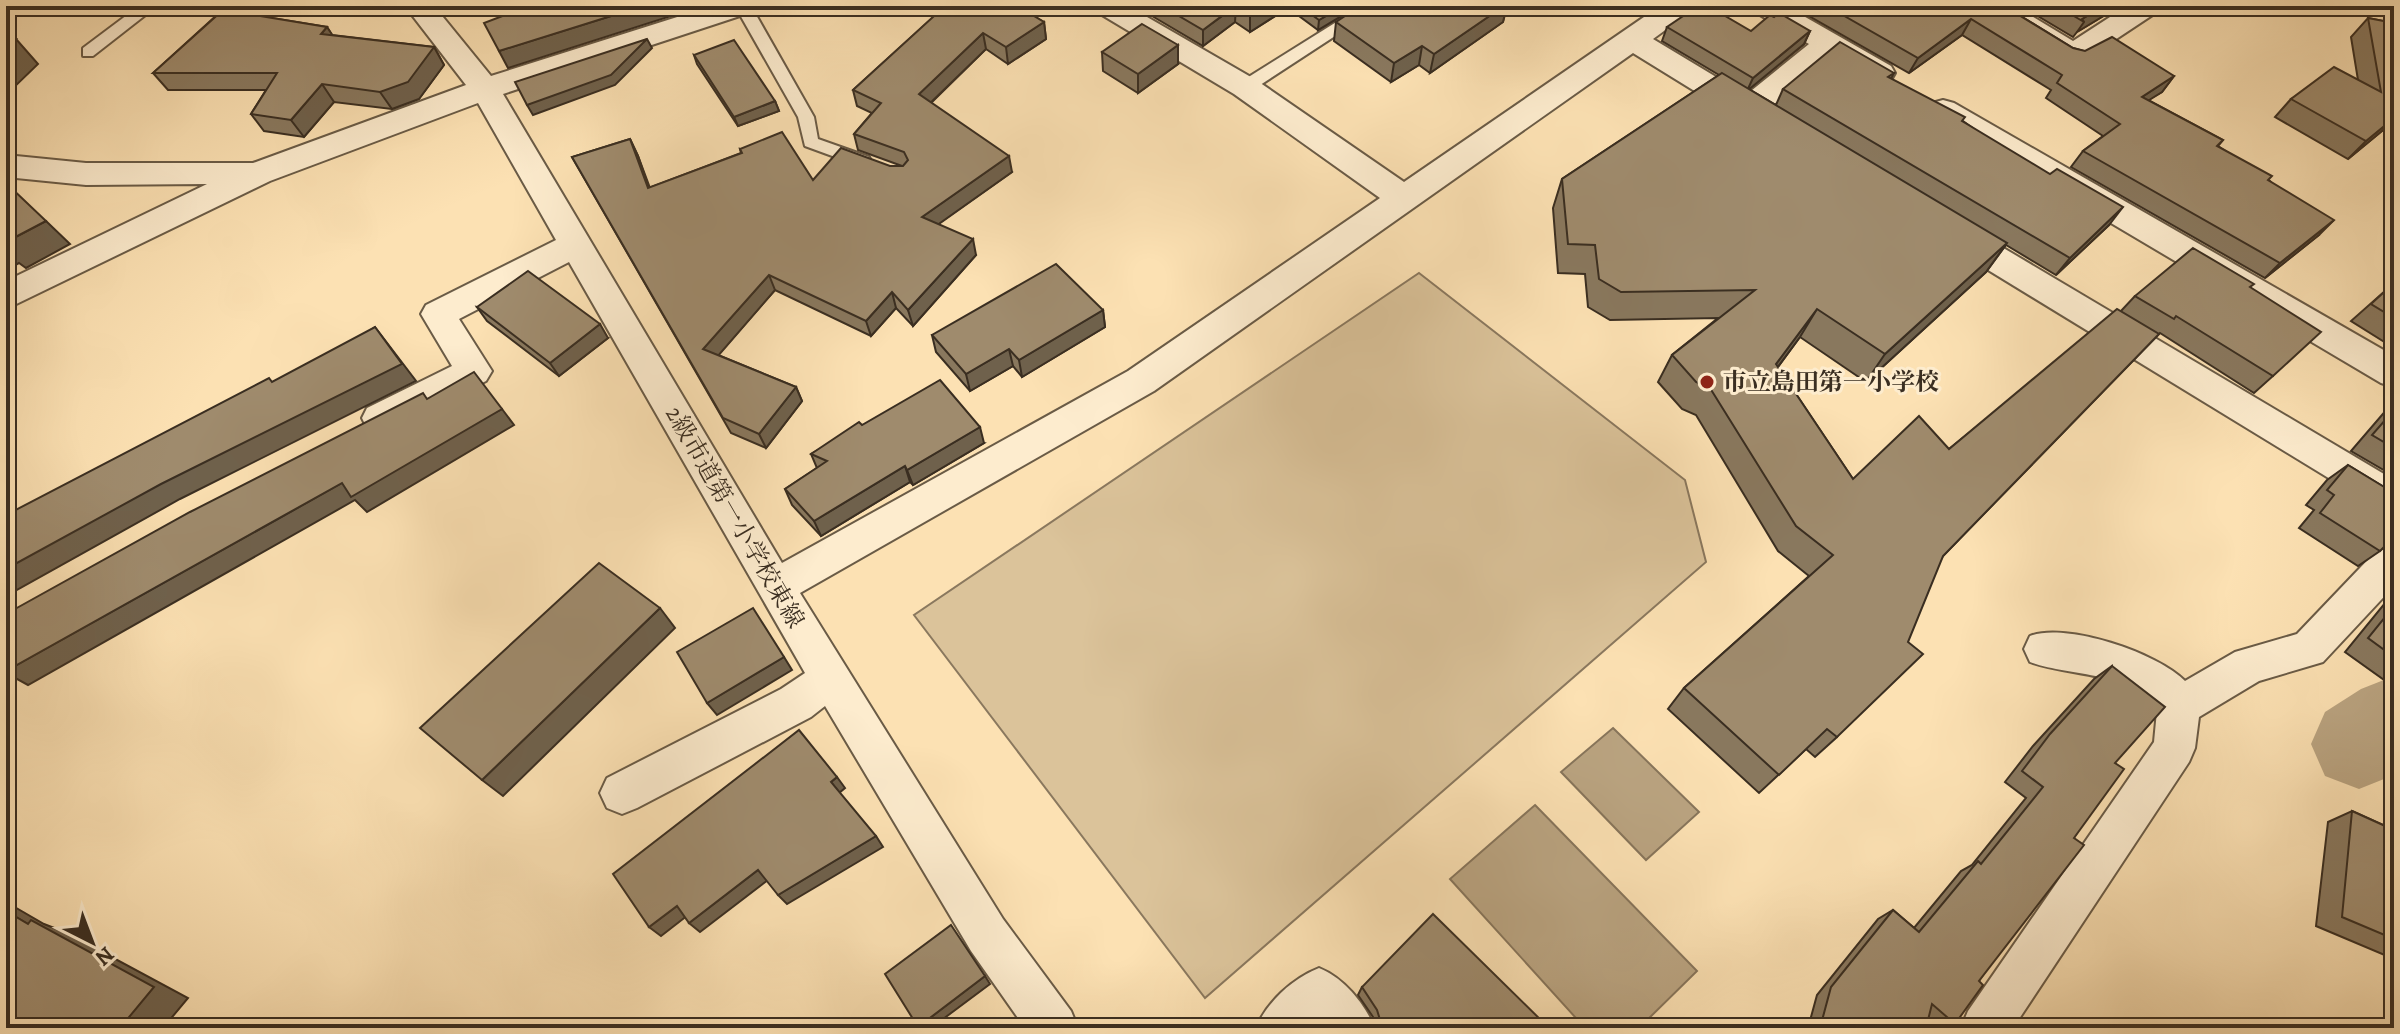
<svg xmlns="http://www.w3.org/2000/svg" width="2400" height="1034" viewBox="0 0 2400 1034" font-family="Alegreya,'Noto Serif JP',serif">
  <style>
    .green { fill: #dbc39a; stroke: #8a785e; stroke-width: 2 }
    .water { fill: #baa481; stroke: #87755b; stroke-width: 2 }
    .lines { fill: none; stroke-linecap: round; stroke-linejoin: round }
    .river { fill: #baa481; fill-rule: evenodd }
    .service-casing { stroke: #6a5b46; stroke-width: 4 }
    .minor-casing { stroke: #6a5b46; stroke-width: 4 }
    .service { fill: #fdecce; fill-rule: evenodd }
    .minor { fill: #fdecce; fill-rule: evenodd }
    .wall { fill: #89785e; stroke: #3a2e21; stroke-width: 2 }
    .shaded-wall { fill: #6f614c; stroke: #3a2e21; stroke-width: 2 }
    .building { fill: #9f8b6d; stroke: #3a2e21; stroke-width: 2 }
    .poi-dot { fill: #8f2418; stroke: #fdecce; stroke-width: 3 }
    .labels { text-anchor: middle; stroke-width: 6; stroke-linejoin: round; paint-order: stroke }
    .poi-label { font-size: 24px; font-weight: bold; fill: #3a2e21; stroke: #fdecce; text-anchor: start }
    .street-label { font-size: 24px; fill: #3a2e21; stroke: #fdecce }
  </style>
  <rect width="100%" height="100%" fill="#fce1b3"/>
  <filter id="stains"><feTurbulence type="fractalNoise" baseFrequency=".0025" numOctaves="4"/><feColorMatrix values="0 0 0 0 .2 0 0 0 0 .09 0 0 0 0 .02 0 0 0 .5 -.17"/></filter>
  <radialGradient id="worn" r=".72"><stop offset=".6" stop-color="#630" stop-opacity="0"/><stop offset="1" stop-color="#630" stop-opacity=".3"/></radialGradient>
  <path class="green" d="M1419 273 1685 480 1706 562 1205 998 914 615Z"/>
  <g class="water">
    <path d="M1613 728 1699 812 1646 860 1561 772Z"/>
    <path d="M1535 805 1697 971 1639 1028H1585L1450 879Z"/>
  </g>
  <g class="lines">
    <path class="river" d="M2394 676V775L2359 789 2325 776 2311 744 2325 712 2361 689Z"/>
    <g class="service-casing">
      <g id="service">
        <path d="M139 6H157L93 56H83V48Z"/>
        <path d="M735 6H751L814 117 818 139 869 157 871 161 869 165H857L805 146 798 117Z"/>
        <path d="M1362 6H1381L1251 91H1239V83Z"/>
      </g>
    </g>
    <g class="minor-casing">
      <g id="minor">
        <path d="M405 6H434L491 76 712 6H756L752 12 503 94 782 563 1128 371 1380 198 1234 94 1097 12 1093 6H1128L1256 80 1404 182 1660 6H1694L1690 12 1653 39 1746 95 1809 44 1755 12 1751 6H1786L1891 66 1895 73 1891 80 1880 83 1831 57 1766 111 1762 119 1751 122 1740 119 1633 53 1154 391 800 593 1003 919 1071 1011 1078 1028H1025L971 951 825 706 811 717 637 808 622 814 607 808 600 793 607 778 781 689 805 673 569 262 459 319 492 371 486 381 393 428 380 433 367 428 362 418 367 408 452 366 421 314 426 305 556 240 478 103 270 181 6 309V281L207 184 86 185 6 177V155L86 163H253L466 85Z"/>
        <path d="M1980 6H2015L2073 41 2127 6H2161L2157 12 2083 61 2073 64 2063 61 1984 12Z"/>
        <path d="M1943 100 1954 103 2394 356V387L2381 383 1932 117 1928 110 1932 103Z"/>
        <path d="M1951 220 1963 224 2394 480V515L2381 510 1939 240 1935 232 1939 224Z"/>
        <path d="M2394 542V586L2323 662 2259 681 2199 717 2195 748 2189 762 2013 1028H1961L1968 1011 2154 742 2157 711C2132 670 2069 677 2030 662L2024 649 2030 636C2066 622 2158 653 2185 681L2235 652 2297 634 2380 547Z"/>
        <path d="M1319 968C1344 978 1364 1003 1375 1028H1320L1317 1025 1314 1028H1256C1267 1002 1293 978 1319 968Z"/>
      </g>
    </g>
    <use href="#service" class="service"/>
    <use href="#minor" class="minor"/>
  </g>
  <g class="wall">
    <path d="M159 6H247L241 13 327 27 332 35 434 47 444 65 419 99 392 109 334 102 304 137 264 131 251 114 266 90H168L153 73 219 13Z"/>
    <path d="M922 6H1017L1044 22 1046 39 1008 64 986 49 931 103 1012 172 938 224 976 255 913 326 896 308 871 336 775 290 718 355 796 387 802 401 766 448 731 433 572 157 630 139 638 156 649 188 741 153 740 149 813 180 890 166H902L858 150 854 134 872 113 857 106 853 90 939 12Z"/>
    <path d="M1147 6H1291L1250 32 1235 22 1203 46 1147 13Z"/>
    <path d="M1300 6H1358L1318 30 1299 16Z"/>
    <path d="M1420 6H1507L1503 22 1430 73 1419 65 1391 82 1334 41 1336 22 1414 10Z"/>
    <path d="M1796 6H2004L2073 48 2174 76 2162 92 2148 100 2223 140 2218 146 2269 180 2319 235 2265 278 2071 167 2083 151 2103 136 2046 98 2051 90 1962 35 1909 73 1795 8Z"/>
    <path d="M2021 6H2120L2077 32 2073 37Z"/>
    <path d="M2368 18 2394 23V121L2348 159 2275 117 2291 99 2358 80 2351 37Z"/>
    <path d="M1667 27 1751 31H1810L1804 44 1749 89 1776 105 1783 89 1894 73 1891 79 1963 121 2109 225 2056 275 2006 245 1986 272 1866 382 1800 337 1778 367 1853 479 1949 449 2121 311 2135 296 2250 287 2273 376 2254 393 2160 333 1943 556 1837 737 1815 757 1806 749 1759 793 1668 709 1684 688 1809 576 1778 551 1696 415 1682 409 1658 382 1672 355 1718 318 1610 320 1588 307 1585 274 1558 273 1553 208 1562 179 1719 75 1662 41Z"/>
    <path d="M1102 52 1178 64 1138 93 1103 71Z"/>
    <path d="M694 55 775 101 779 111 738 126 697 64Z"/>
    <path d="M2394 283V348L2351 321Z"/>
    <path d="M477 307 608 338 559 376 487 321Z"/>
    <path d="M1103 310 1105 327 1022 377 1013 366 970 391 936 352 932 335Z"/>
    <path d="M2394 401V476L2351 451Z"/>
    <path d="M862 425 984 443 913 485 910 482 821 536 792 505 785 489 817 468 811 454Z"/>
    <path d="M2348 465 2394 493V540H2391L2380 551 2358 566 2299 528 2314 510 2306 505 2327 480Z"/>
    <path d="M2394 592V687L2345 652Z"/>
    <path d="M2112 666 2115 763 2074 838 1979 981 1955 1024 1944 1028H1934L1928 1022 1926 1028H1808L1817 995 1878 919 1893 910 1914 928 1961 871 1972 865 2026 798 2005 782 2033 746 2094 679Z"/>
    <path d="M2352 811 2394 830V959L2316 926 2328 822Z"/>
    <path d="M1362 987 1549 1028 1375 1023 1373 1017 1358 995Z"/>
  </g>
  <g class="shaded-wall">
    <path d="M233 6H247L239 15Z"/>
    <path d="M643 6H693L690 10 508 68 499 51Z"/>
    <path d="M1236 6 1235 22 1203 46V30Z"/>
    <path d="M1266 6H1291L1250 32V16Z"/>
    <path d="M1343 6H1358L1318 30 1319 20Z"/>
    <path d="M1504 6H1507L1503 22 1430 73 1434 54Z"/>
    <path d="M2104 6H2120L2077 32 2084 22 2082 19Z"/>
    <path d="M1971 19 1962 35 1909 73 1918 58Z"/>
    <path d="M1044 22 1046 39 1008 64 1006 47Z"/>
    <path d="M327 27 339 45 321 34Z"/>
    <path d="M1810 31 1804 44 1747 91 1753 78Z"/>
    <path d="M983 33 986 49 922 111 919 94Z"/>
    <path d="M16 39 38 64 6 95V49Z"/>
    <path d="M647 39 652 48 615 85 533 115 527 105Z"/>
    <path d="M1178 45V64L1138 93V74Z"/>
    <path d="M1422 46 1419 65 1391 82 1394 63Z"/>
    <path d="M434 47 444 65 419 99 392 109 380 92Z"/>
    <path d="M2174 76 2162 92 2130 112 2142 97Z"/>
    <path d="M322 84 334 102 304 137 291 120Z"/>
    <path d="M775 101 779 111 738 126 734 117Z"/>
    <path d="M2394 118V121L2348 159 2366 141Z"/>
    <path d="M630 139 638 156 656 204 648 188Z"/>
    <path d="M1009 156 1012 172 926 233 922 217Z"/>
    <path d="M2123 207 2109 225 2056 275 2070 258Z"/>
    <path d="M2334 220 2319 235 2265 278 2280 263Z"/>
    <path d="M46 221 70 244 26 268 19 263 6 270V242Z"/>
    <path d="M973 239 976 255 913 326 908 310Z"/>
    <path d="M2007 243 1986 272 1866 382 1885 354Z"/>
    <path d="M769 275 775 290 711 364 703 349Z"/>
    <path d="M892 292 896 308 871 336 866 321Z"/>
    <path d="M1817 309 1800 337 1760 391 1776 364Z"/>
    <path d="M1103 310 1105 327 1022 377 1019 360Z"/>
    <path d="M600 324 608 338 559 376 550 363Z"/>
    <path d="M375 327 416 381 180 499 13 592 6 588V569Z"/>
    <path d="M1009 349 1013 366 970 391 966 374Z"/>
    <path d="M796 387 802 401 766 448 759 434Z"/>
    <path d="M502 409 514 425 367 512 355 500 28 685 6 673V671L342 483Z"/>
    <path d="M980 427 984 443 913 485 907 470Z"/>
    <path d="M905 466 910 482 821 536 814 521Z"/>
    <path d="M660 608 675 628 503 796 482 780Z"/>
    <path d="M784 657 792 670 717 715 707 703Z"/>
    <path d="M837 777 845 788 839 793 831 782Z"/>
    <path d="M876 836 883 847 787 904 778 895Z"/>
    <path d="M758 870 768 880 700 932 689 923Z"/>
    <path d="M6 902 44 924 67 933 188 998 163 1028H120L28 924 6 911Z"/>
    <path d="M677 906 688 915 661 936 649 927Z"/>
    <path d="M985 976 990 984 931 1028H919L918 1027Z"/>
  </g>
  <g class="building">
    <path d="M529 6H643L499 51 484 23Z"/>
    <path d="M945 6H1017L1044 22 1006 47 983 33 919 94 1009 156 922 217 973 239 908 310 892 292 866 321 769 275 703 349 796 387 759 434 723 418 572 157 630 139 648 188 742 153 740 149 782 132 813 180 841 148 890 166H903L908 160 904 152 854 134 881 103 853 90Z"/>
    <path d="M1162 6H1235L1203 30Z"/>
    <path d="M1236 6H1266L1250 16Z"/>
    <path d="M1300 6H1343L1319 20Z"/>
    <path d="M1360 6H1400L1408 11 1414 10 1420 6H1504L1434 54 1422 46 1394 63 1336 22Z"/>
    <path d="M1698 6H1708L1751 31 1770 15 1774 17 1779 13 1810 31 1753 78 1667 27Z"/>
    <path d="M1827 6H2004L2073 48 2085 51 2112 37 2174 76 2142 97 2223 140 2217 146 2272 176 2268 180 2334 220 2280 263 2083 151 2120 124 2057 83 2062 75 1971 19 1918 58Z"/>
    <path d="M2057 6H2104L2082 19 2084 22Z"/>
    <path d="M223 10 327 27 321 34 434 47 408 82 380 92 322 84 291 120 251 114 277 73H153Z"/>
    <path d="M2368 18 2394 23V118L2366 141 2291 99 2334 67 2381 92Z"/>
    <path d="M1142 24 1178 45 1138 74 1102 52Z"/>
    <path d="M6 38 16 39 6 49Z"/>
    <path d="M647 39 611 75 527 105 515 82Z"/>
    <path d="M734 40 775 101 734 117 694 55Z"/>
    <path d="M1840 42 1894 73 1888 77 1965 117 1962 121 2050 174 2057 169 2123 207 2070 258 1783 89Z"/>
    <path d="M1722 73 2007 243 1885 354 1817 309 1776 364 1853 479 1919 416 1949 449 2117 309 2159 334 1943 556 1908 642 1923 654 1837 737 1827 729 1779 775 1684 688 1833 555 1796 526 1710 388 1696 382 1672 355 1755 290 1621 292 1599 279 1595 245 1568 244 1562 179Z"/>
    <path d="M6 183 46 221 6 242Z"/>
    <path d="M2193 248 2254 284 2250 287 2321 332 2273 376 2176 316 2174 319 2135 296Z"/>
    <path d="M1056 264 1103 310 1019 360 1009 349 966 374 932 335Z"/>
    <path d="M528 271 600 324 550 363 477 307Z"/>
    <path d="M2394 283V318L2371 304Z"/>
    <path d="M375 327 402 364 161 484 6 569V515L269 378 272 382Z"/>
    <path d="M474 372 502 409 351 497 342 483 6 671V614L190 512 423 393 427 399Z"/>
    <path d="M940 380 980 427 907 470 905 466 814 521 785 489 827 461 811 454 859 422 862 425Z"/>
    <path d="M2394 410V448L2372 435Z"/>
    <path d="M2348 465 2394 493V537L2380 551 2320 513 2334 495 2327 490Z"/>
    <path d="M599 563 660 608 482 780 420 728Z"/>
    <path d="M2394 606V657L2368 638Z"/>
    <path d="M753 608 784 657 707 703 677 652Z"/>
    <path d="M2112 666 2165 707 2115 763 2124 769 2074 838 2084 845 1979 981 1983 985 1955 1024 1932 1004 1926 1028H1820L1831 987 1893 910 1919 932 1978 861 1981 864 2043 787 2022 771 2050 734Z"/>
    <path d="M799 730 837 777 831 782 876 836 778 895 758 870 689 923 677 906 649 927 613 874Z"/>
    <path d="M2352 811 2394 830V939L2342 917Z"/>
    <path d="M6 911 28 924 31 920 154 987 120 1028H6Z"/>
    <path d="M1433 914 1549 1028H1334L1339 1024 1381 1023 1377 1010 1362 987Z"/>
    <path d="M951 925 985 976 918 1027 885 974Z"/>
  </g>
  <circle class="poi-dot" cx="1707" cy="382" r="8"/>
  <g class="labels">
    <g class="poi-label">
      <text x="1723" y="390">市立島田第一小学校</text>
    </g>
    <g class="street-label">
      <text transform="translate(735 517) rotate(60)" y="8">2級市道第一小学校東線</text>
    </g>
  </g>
  <rect width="2400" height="1034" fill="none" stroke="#fce1b3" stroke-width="32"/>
  <rect x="8" y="8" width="2384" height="1018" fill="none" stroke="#3a2e21" stroke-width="4"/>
  <rect x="16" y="16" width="2368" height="1002" fill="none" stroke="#3a2e21" stroke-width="2"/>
  <g transform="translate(92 942) rotate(138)" stroke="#fdecce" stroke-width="6" paint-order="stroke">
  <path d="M0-6L14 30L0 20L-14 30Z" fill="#3a2e21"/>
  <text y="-12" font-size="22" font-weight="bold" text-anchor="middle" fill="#3a2e21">N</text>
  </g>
  <rect width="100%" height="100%" filter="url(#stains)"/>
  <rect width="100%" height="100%" fill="url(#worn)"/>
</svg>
